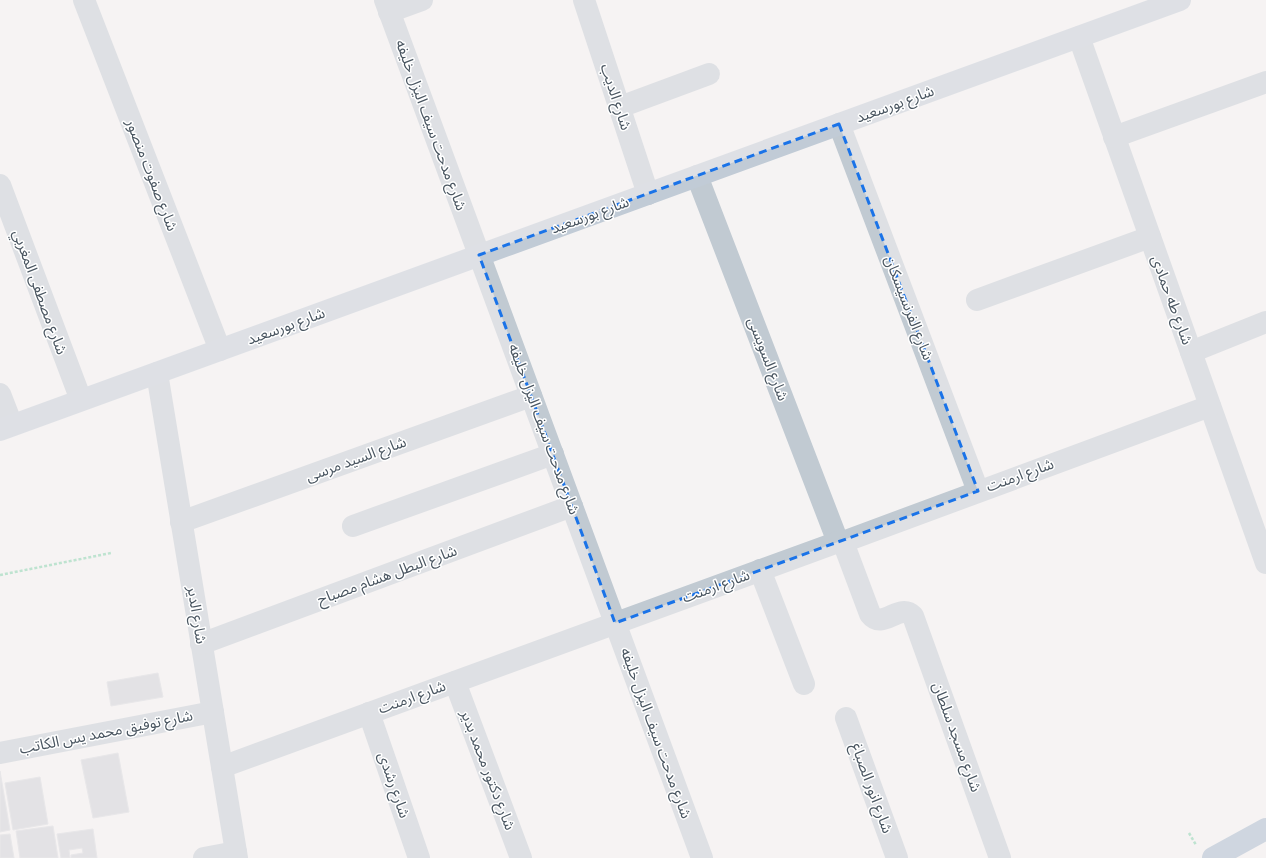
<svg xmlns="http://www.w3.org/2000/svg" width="1266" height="858" viewBox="0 0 1266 858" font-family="'Titillium Web','Noto Sans Arabic',sans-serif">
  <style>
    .building { fill: #cdcfd5; stroke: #d7d9de }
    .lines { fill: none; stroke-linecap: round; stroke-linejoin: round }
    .path { stroke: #7ad0a6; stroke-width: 2.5; stroke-dasharray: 3 2; stroke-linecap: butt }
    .minor { stroke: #c1cad2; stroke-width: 22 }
    .secondary { stroke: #c1cbd6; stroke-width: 22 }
    .trunk { stroke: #9fb4c9; stroke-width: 22 }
    .marked { fill: none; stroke: #1a73e8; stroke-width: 3; stroke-dasharray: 8 5; stroke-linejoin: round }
    .labels { text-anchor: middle; stroke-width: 3; stroke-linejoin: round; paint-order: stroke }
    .street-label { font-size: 15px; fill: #4a5661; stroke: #fff }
  </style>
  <rect width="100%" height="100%" fill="#f5f3f3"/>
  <g class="building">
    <path d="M158 673 163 697 111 706 107 682Z"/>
    <path d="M118 753 129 812 93 818 81 760Z"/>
    <path d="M0 771 10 830 0 832Z"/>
    <path d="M40 777 48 824 13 830 5 783Z"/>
    <path d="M53 826 58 858H20L16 831Z"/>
    <path d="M93 829 97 858H71V855L83 853 82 848 69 850 70 858H61L57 834Z"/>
    <path d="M10 834 14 858H0V835Z"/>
  </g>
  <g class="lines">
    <g class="path">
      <path d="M0 575 111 553"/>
      <path d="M1189 833 1196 845"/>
    </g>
    <g class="minor">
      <path d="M84 0 220 350"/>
      <path d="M385 0 702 858"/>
      <path d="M584 0 648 194"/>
      <path d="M389 12 422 0"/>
      <path d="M1079 37 1266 563"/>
      <path d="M620 107 709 74"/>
      <path d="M839 124 978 491"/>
      <path d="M1114 137 1266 82"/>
      <path d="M697 176 838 542"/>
      <path d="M0 185 81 400"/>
      <path d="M977 300 1150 237"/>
      <path d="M1191 352 1266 322"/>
      <path d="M157 373 237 858"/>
      <path d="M0 394 12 425"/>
      <path d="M181 522 531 396"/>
      <path d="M353 526 553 454"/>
      <path d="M843 542 870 614C883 631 899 602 913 616L1000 858"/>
      <path d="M760 570 804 684"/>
      <path d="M201 644 572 506"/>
      <path d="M455 682 521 858"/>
      <path d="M369 713 419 858"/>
      <path d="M846 718 897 858"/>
      <path d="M0 753 213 712"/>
      <path d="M222 767 838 542H843L1210 406"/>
      <path d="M204 858 236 852"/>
    </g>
    <path class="secondary" d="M0 430 1180 0"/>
    <path class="trunk" d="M1213 858 1266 829"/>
  </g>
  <path d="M0 0H1266V858H0ZM839 124 978 491 615 623 479 255Z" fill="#f5f3f3" fill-opacity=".55" fill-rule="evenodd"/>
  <path class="marked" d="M839 124 978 491 615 623 479 255Z"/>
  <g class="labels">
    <g class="street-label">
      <text transform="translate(616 97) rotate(72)" y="5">شارع الديب</text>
      <text transform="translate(895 104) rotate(-20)" y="5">شارع بورسعيد</text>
      <text transform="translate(431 125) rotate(70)" y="5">شارع مدحت سيف اليزل خليفه</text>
      <text transform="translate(152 175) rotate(69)" y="5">شارع صفوت منصور</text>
      <text transform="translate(590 215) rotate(-20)" y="5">شارع بورسعيد</text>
      <text transform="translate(40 292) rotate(70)" y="5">شارع مصطفى المغربي</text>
      <text transform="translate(1172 300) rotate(70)" y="5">شارع طه حمادى</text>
      <text transform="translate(909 308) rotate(69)" y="5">شارع الفرنسيسكان</text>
      <text transform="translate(286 326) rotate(-20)" y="5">شارع بورسعيد</text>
      <text transform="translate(768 359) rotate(69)" y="5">شارع السويسى</text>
      <text transform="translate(544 429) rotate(70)" y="5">شارع مدحت سيف اليزل خليفه</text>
      <text transform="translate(356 459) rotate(-20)" y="5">شارع السيد مرسى</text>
      <text transform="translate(1020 475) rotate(-20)" y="5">شارع ارمنت</text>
      <text transform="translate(387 575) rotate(-20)" y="5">شارع البطل هشام مصباح</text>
      <text transform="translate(716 586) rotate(-20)" y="5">شارع ارمنت</text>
      <text transform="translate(197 615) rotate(81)" y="5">شارع الدير</text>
      <text transform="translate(412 697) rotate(-20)" y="5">شارع ارمنت</text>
      <text transform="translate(106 732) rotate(-11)" y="5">شارع توفيق محمد يس الكاتب</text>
      <text transform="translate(656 733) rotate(70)" y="5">شارع مدحت سيف اليزل خليفه</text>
      <text transform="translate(957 737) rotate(70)" y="5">شارع مسجد سلطان</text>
      <text transform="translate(488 770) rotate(69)" y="5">شارع دكتور محمد بدير</text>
      <text transform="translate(394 785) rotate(71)" y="5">شارع رشدى</text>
      <text transform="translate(872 788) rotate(70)" y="5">شارع انور الصباغ</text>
    </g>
  </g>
</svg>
